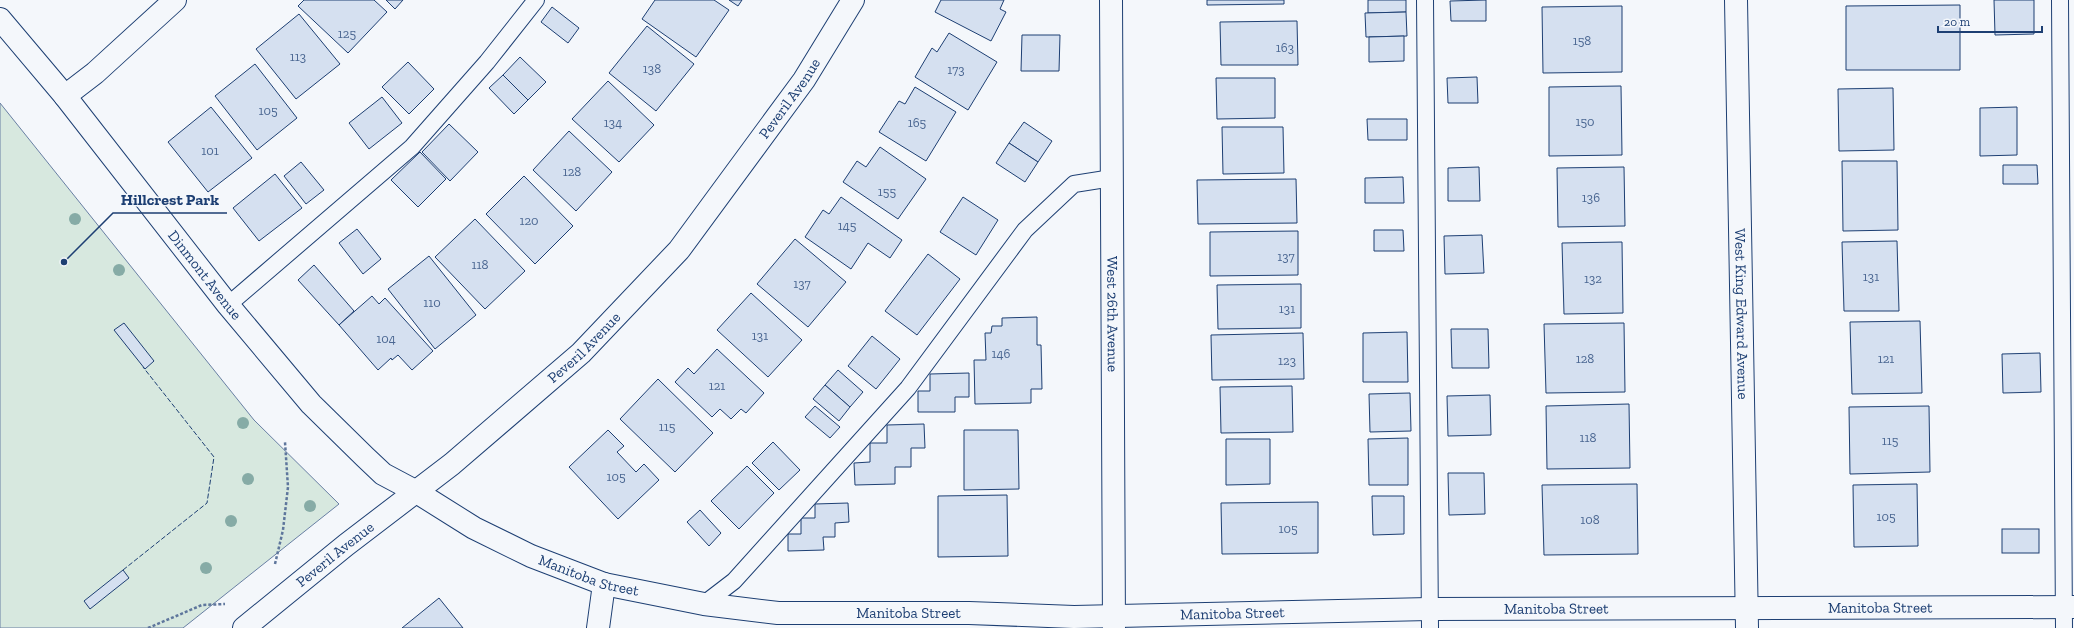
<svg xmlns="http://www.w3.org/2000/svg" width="2074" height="628" viewBox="0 0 2074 628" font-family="'Zilla Slab',serif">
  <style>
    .green { fill: #d7e8df; stroke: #687fa3 }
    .building { fill: #d5e0f0; stroke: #1d3f73 }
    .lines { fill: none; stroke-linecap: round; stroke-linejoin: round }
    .service-casing { stroke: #1d3f73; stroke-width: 18 }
    .minor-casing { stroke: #1d3f73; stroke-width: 24 }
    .secondary-casing { stroke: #1d3f73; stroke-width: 24 }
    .path { stroke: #5e769c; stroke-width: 2.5; stroke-dasharray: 3 2; stroke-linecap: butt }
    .service { stroke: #f4f7fb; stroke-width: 16 }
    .minor { stroke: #f4f7fb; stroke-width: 22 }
    .secondary { stroke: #f4f7fb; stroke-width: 22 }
    .fence { stroke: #1d3f73; stroke-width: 1; stroke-dasharray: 5 2; stroke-linecap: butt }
    .tree { fill: #86aba6 }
    .labels { text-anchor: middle; stroke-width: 3; stroke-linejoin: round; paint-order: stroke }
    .number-label { font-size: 13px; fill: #4b6792 }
    .street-label { font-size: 15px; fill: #1d3f73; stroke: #f4f7fb }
    .leader { fill: none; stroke: #1d3f73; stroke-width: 1.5 }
    .callout-dot { fill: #1d3f73; stroke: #f4f7fb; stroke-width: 1.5 }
    .callout-label { font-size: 16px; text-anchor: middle; font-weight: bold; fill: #1d3f73; stroke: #f4f7fb; stroke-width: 3; stroke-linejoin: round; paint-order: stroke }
  </style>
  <rect width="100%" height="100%" fill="#f4f7fb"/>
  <path class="green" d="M0 103 254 420 339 504 183 628H0Z"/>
  <g class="building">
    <path d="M304 0H374L387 12 348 53 298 6Z"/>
    <path d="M386 0H403L395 9Z"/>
    <path d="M655 0H714L729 10 696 57 642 19Z"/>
    <path d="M729 0H742L738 6Z"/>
    <path d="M941 0H1004L1000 9 1006 12 991 41 935 12Z"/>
    <path d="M1207 0H1284V4L1207 5Z"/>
    <path d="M1368 0H1406V12L1368 13Z"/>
    <path d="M1486 0V21H1451L1450 1Z"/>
    <path d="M1994 0H2034V34L1995 35Z"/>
    <path d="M1960 5V70H1846V6Z"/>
    <path d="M1622 6V72L1543 73 1542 7Z"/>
    <path d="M552 7 579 28 568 43 541 22Z"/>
    <path d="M1406 12 1407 36 1366 37 1365 13Z"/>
    <path d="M299 14 340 64 296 99 256 49Z"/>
    <path d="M1297 21 1298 65H1221L1220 22Z"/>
    <path d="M647 26 694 64 656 111 609 73Z"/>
    <path d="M949 33 997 62 968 110 915 77 932 48 937 52Z"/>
    <path d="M1022 35H1060L1059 71H1021Z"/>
    <path d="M1404 36V61L1369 62V37Z"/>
    <path d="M520 57 546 82 528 100 503 75Z"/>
    <path d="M408 62 434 89 409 114 382 87Z"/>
    <path d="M255 64 297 118 257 150 215 96Z"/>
    <path d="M503 75 528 100 514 114 489 88Z"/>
    <path d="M1477 77 1478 103H1448L1447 78Z"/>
    <path d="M1216 78H1275V118L1217 119Z"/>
    <path d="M608 81 654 125 619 162 572 119Z"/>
    <path d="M1621 86 1622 155 1549 156V87Z"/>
    <path d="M915 87 956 112 926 161 879 132 899 101 905 104Z"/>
    <path d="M1893 88 1894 150 1839 151 1838 89Z"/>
    <path d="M382 97 402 123 369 149 349 123Z"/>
    <path d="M211 107 252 158 208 192 168 142Z"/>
    <path d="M2017 107V155L1980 156V108Z"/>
    <path d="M1367 119H1407V140H1368Z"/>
    <path d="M1024 122 1052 141 1038 162 1009 143Z"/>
    <path d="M449 124 478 152 450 181 422 152Z"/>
    <path d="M1222 127H1283L1284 173 1223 174Z"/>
    <path d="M569 131 612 172 576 211 533 170Z"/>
    <path d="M1009 143 1038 162 1025 182 996 163Z"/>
    <path d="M880 147 926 179 898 219 843 182 857 161 866 167Z"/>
    <path d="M420 152 446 179 418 207 391 180Z"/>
    <path d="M1842 161H1897L1898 230 1843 231Z"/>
    <path d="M301 162 324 190 306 204 284 176Z"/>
    <path d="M2003 165H2037L2038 184H2003Z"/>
    <path d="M1479 167 1480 201H1448V168Z"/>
    <path d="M1624 167 1625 226 1558 227 1557 168Z"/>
    <path d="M275 174 302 208 259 241 233 208Z"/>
    <path d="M524 176 573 226 535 264 486 214Z"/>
    <path d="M1403 177 1404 203H1365V178Z"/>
    <path d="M1296 179 1297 223 1198 224 1197 180Z"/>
    <path d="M841 197 902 240 890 258 868 243 851 269 805 237 823 210 829 214Z"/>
    <path d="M963 197 998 220 976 255 940 232Z"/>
    <path d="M475 219 525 271 485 309 435 257Z"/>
    <path d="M357 229 381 259 363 274 339 243Z"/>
    <path d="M1374 230H1403L1404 251H1374Z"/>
    <path d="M1298 231V275L1210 276V232Z"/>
    <path d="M1482 235 1484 273 1445 274 1444 236Z"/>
    <path d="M795 239 846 282 808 327 757 284Z"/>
    <path d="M1897 241 1899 311H1844L1842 242Z"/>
    <path d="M1622 242 1623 313 1564 314 1562 243Z"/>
    <path d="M928 254 960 279 917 335 885 311Z"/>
    <path d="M429 256 476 315 435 349 388 289Z"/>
    <path d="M314 265 354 311 339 325 298 280Z"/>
    <path d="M1301 284V328L1218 329 1217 285Z"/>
    <path d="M751 293 802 340 768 377 717 330Z"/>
    <path d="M372 296 379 304 385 298 433 351 412 370 398 355 392 360 391 358 378 370 339 325Z"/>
    <path d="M1037 317V345H1041L1042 389H1031V403L975 404 974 360H986L985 333H991L992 326H1002V318Z"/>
    <path d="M1920 321 1922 393 1852 394 1850 322Z"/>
    <path d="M124 323 154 361 145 369 114 330Z"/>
    <path d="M1624 323 1625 392 1546 393 1544 324Z"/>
    <path d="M1451 329H1488L1489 368H1452Z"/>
    <path d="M1407 332 1408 382H1363V333Z"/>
    <path d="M1303 333 1304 379 1212 380 1211 335Z"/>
    <path d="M872 336 900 359 876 389 848 366Z"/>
    <path d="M717 349 764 393 746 413 741 409 731 419 720 409 712 417 675 382 688 368 694 374Z"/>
    <path d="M2040 353 2041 392 2003 393 2002 354Z"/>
    <path d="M838 370 863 392 850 407 825 385Z"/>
    <path d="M969 373V397H955V412H918V391H930V374Z"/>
    <path d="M658 379 713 433 675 472 620 419Z"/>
    <path d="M825 385 850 407 839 421 813 399Z"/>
    <path d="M1292 386 1293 432 1221 433 1220 387Z"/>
    <path d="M1410 393 1411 431 1370 432 1369 394Z"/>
    <path d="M1490 395 1491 435 1448 436 1447 396Z"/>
    <path d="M1629 404 1630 468 1547 469 1546 406Z"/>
    <path d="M815 406 840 427 830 438 805 417Z"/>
    <path d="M1929 406 1930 472 1850 474 1849 407Z"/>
    <path d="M924 424 925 448H911V467H895V484L855 485 854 463 870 462V443H887V425Z"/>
    <path d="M608 430 624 446 617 452 636 472 644 464 659 480 618 519 569 467Z"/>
    <path d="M964 430H1018L1019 489 964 490Z"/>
    <path d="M1408 438V485H1369L1368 439Z"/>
    <path d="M1226 439H1270V484L1226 485Z"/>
    <path d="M773 442 800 470 779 490 752 463Z"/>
    <path d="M747 466 774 493 739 529 711 501Z"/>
    <path d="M1448 473H1484L1485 514 1449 515Z"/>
    <path d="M1637 484 1638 554 1544 555 1542 485Z"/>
    <path d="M1917 484 1918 546 1854 547 1853 485Z"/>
    <path d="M1007 495 1008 556 938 557V496Z"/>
    <path d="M1372 496H1404V534L1373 535Z"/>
    <path d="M1318 502V553L1222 554 1221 503Z"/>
    <path d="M848 503 849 522 835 523V537H823L824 550 788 551V534H801V518H815V504Z"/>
    <path d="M700 510 721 533 709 546 687 522Z"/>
    <rect x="2002" y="529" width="37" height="24"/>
    <path d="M123 570 129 578 90 609 84 601Z"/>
    <path d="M439 598 463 628H402Z"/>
  </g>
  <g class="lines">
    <g class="service-casing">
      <g id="service">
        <path d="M1425 0 1430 628"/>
        <path d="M2060 0 2064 628"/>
        <path d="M228 305 412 147 487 62 536 0"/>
        <path d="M704 604 734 581 908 388 1025 230 1074 184 1112 178"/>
      </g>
    </g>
    <g class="minor-casing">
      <g id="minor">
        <path id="s1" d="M1111 0 1114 628"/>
        <path id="s2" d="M0 19 65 96 228 305 311 404 365 457 383 474 415 491 474 528 531 556 604 584 704 604 778 613H969L1074 617 1429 609 2074 607"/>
        <path d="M65 96 95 73 175 0"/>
        <path id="s3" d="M244 628 346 545 452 464 581 353 679 250 804 80 853 0"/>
        <path d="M598 628 604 584"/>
      </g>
    </g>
    <g class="secondary-casing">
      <g id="secondary">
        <path id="s4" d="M1736 0 1747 628"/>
      </g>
    </g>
    <g class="path">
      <path d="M275 564 283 530 288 487 285 442"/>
      <path d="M148 628 202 605 225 604"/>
    </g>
    <use href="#service" class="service"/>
    <use href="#minor" class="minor"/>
    <use href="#secondary" class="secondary"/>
    <path class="fence" d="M123 570 207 503 214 457 143 367"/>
  </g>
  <g class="tree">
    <circle cx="75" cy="219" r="6"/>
    <circle cx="119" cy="270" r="6"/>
    <circle cx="243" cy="423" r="6"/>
    <circle cx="248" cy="479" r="6"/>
    <circle cx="310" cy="506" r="6"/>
    <circle cx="231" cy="521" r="6"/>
    <circle cx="206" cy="568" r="6"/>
  </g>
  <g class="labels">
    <g class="number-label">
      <text x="347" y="38">125</text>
      <text x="1582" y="45">158</text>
      <text x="1285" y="52">163</text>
      <text x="298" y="61">113</text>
      <text x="652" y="73">138</text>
      <text x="956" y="74">173</text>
      <text x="268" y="115">105</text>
      <text x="1585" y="126">150</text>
      <text x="613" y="127">134</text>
      <text x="917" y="127">165</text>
      <text x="210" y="155">101</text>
      <text x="572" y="176">128</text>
      <text x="887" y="196">155</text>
      <text x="1591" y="202">136</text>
      <text x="529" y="225">120</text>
      <text x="847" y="230">145</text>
      <text x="1286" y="261">137</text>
      <text x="480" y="269">118</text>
      <text x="1871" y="281">131</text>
      <text x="1593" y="283">132</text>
      <text x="802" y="288">137</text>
      <text x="432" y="307">110</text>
      <text x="1287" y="313">131</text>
      <text x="760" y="340">131</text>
      <text x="386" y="343">104</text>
      <text x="1001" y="358">146</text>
      <text x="1585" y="363">128</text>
      <text x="1886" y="363">121</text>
      <text x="1287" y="365">123</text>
      <text x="717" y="390">121</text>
      <text x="667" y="431">115</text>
      <text x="1588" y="442">118</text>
      <text x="1890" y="445">115</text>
      <text x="616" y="481">105</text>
      <text x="1886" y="521">105</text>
      <text x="1590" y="524">108</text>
      <text x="1288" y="533">105</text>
    </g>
    <g class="street-label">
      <text dy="5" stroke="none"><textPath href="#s3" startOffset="765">Peveril Avenue</textPath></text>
      <text dy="5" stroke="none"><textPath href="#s2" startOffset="328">Dinmont Avenue</textPath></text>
      <text dy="5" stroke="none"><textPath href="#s1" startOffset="314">West 26th Avenue</textPath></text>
      <text dy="5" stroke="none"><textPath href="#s4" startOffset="314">West King Edward Avenue</textPath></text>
      <text dy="5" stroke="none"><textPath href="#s3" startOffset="441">Peveril Avenue</textPath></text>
      <text dy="5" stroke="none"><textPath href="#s3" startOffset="117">Peveril Avenue</textPath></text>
      <text dy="5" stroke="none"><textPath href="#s2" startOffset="826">Manitoba Street</textPath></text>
      <text dy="5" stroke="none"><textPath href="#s2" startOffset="2122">Manitoba Street</textPath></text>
      <text dy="5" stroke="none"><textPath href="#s2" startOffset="1798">Manitoba Street</textPath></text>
      <text dy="5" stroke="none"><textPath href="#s2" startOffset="1150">Manitoba Street</textPath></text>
      <text dy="5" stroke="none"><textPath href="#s2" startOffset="1474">Manitoba Street</textPath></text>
    </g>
  </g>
  <path class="leader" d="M64 262L113 213H227"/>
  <circle class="callout-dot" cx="64" cy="262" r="4"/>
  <g class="callout-label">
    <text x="170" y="205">Hillcrest Park</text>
  </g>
  <path d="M1938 26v6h104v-6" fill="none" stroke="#1d3f73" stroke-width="2"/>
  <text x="1944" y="26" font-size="12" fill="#1d3f73" stroke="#f4f7fb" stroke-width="3" paint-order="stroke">20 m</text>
</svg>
